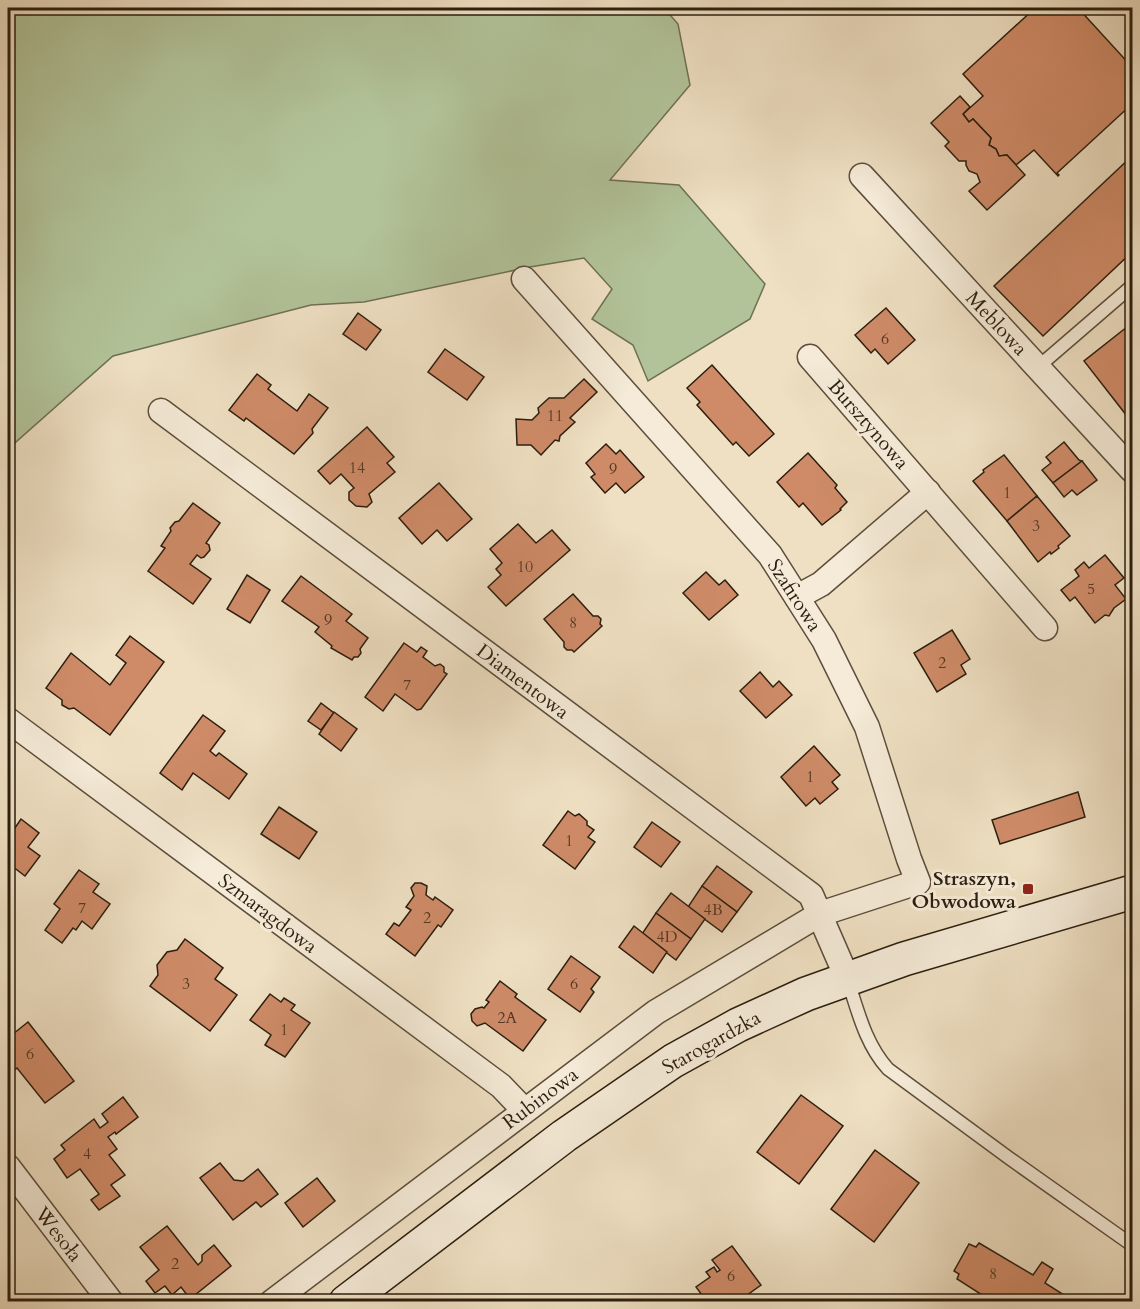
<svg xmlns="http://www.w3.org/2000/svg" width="1140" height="1309" viewBox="0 0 1140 1309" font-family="Cardo,serif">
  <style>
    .green { fill: #b2c399; stroke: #6e7054; stroke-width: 1.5 }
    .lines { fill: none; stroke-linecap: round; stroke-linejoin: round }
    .stream { stroke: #6e7e6e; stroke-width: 8 }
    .building { fill: #cf8b68; stroke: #2b1e0f; stroke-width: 1.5 }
    .service-casing { stroke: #5c4e3c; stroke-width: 15 }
    .minor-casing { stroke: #5c4e3c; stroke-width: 27 }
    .secondary-casing { stroke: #2b1e0f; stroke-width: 36 }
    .service { stroke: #f5ebd8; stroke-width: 12 }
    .minor { stroke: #f5ebd8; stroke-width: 24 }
    .secondary { stroke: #f5ebd8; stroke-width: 33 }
    .poi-dot { fill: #8f2418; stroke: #f5ebd8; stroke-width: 2 }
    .labels { text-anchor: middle; stroke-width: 6; stroke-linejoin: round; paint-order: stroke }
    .number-label { font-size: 16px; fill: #543925 }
    .street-label { font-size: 20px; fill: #2b1e0f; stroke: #f5ebd8 }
    .poi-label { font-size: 20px; font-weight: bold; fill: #2b1e0f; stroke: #f5ebd8; text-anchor: end }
  </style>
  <rect width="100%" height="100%" fill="#efe0c3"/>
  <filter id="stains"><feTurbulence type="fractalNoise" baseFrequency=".00333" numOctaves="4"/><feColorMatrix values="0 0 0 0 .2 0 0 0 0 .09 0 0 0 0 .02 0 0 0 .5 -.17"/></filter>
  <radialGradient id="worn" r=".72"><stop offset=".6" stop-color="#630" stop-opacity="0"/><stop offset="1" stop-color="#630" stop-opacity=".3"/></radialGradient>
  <path class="green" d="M8 8H664L678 24 690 85 610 180 679 185 765 284 750 319 648 381 633 345 592 319 612 289 584 258 530 267 364 302 311 305 113 356 8 449Z"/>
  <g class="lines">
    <path class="stream" d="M8 432 9 433 8 443"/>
  </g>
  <g class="building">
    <path d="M1035 8H1078L1132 67V104L1057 173 1059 175 1058 176 1034 150 1016 165 1007 155 999 156 996 149 989 145 991 138 973 119 969 122 963 114 983 96 963 74Z"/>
    <path d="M960 96 970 107 963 114 969 122 973 119 991 138 989 145 996 149 999 156 1007 155 1025 175 987 210 969 191 980 182 977 174 969 171 966 165V161H959L945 146 949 142 931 123Z"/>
    <path d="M1132 156V252L1043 336 994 286Z"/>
    <path d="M886 308 915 340 888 364 875 349 871 353 855 335Z"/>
    <path d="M358 313 381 330 366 350 343 334Z"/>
    <path d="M1132 323V411L1127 416 1084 361Z"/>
    <path d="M445 349 484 377 467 400 428 372Z"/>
    <path d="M712 365 774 434 749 456 736 442 733 445 697 405 700 402 687 388Z"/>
    <path d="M257 374 271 385 268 389 297 411 309 394 328 408 312 429 313 433 294 454 246 418 244 421 229 410Z"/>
    <path d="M584 379 597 392 570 418 575 422 560 436 559 441 555 440 541 455 531 445H517L516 419 532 420 539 413 538 408 549 398H564Z"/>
    <path d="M367 427 394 457 387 463 395 472 369 494 372 502 367 507 356 506 349 500V492L354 488 341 474 330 484 318 471Z"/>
    <path d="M1064 442 1079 460 1082 461 1053 483 1042 470 1051 463 1046 457Z"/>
    <path d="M606 444 616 454 620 450 644 477 625 493 616 483 605 493 591 477 595 474 586 463Z"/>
    <path d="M808 453 837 485 835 488 847 502 840 509 841 510 822 525 803 503 799 507 777 482Z"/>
    <path d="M1004 455 1037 496 1007 521 973 481 984 472 983 470Z"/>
    <path d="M1082 461 1097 480 1077 495 1072 490 1064 497 1053 483Z"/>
    <path d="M439 483 472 519 447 541 437 530 422 544 399 518Z"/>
    <path d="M1037 496 1070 536 1058 546 1059 548 1051 554 1050 552 1038 562 1007 521Z"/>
    <path d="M193 503 220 523 206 543 209 545 210 550 204 557 201 558 197 555 190 564 211 579 193 604 148 571 165 548 161 546 171 531 170 528 175 522 179 521Z"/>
    <path d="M518 524 536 543 552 530 570 550 506 606 488 587 501 575 496 569 502 563 490 549Z"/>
    <path d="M1105 555 1124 578 1115 585 1126 599 1114 608 1109 616 1105 615 1095 623 1075 597 1070 601 1061 590 1079 576 1075 570 1084 562 1089 568Z"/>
    <path d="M706 572 719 585 725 580 738 595 709 620 683 593Z"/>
    <path d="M247 575 270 590 250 623 227 609Z"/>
    <path d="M301 576 352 614 346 621 368 638 360 649 361 653 358 657H354L352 660 331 648 332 646 315 632 319 627 282 601Z"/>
    <path d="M573 594 593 616H598L601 619 600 624 602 626 574 652 572 650H567L564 647V642L544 619Z"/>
    <path d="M952 630 970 659 961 665 966 674 937 692 914 653Z"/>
    <path d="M130 636 164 662 110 735 74 708 69 709 62 705V700L46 688 71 653 110 685 126 663 116 655Z"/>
    <path d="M404 643 417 652 421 647 427 651 423 657 435 666 440 664 444 667V672L447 674 421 709 417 710 395 694 383 711 365 697Z"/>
    <path d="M760 672 773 687 779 681 792 695 766 718 740 691Z"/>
    <path d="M321 703 334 713 321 730 308 721Z"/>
    <path d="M334 712 357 729 341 751 319 734Z"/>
    <path d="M203 715 225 731 210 751 216 756 219 753 247 774 229 799 193 773 182 790 160 773Z"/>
    <path d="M814 746 840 775 832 782 838 789 820 804 815 798 806 806 781 777Z"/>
    <path d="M1078 792 1085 817 1000 844 992 820Z"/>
    <path d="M279 807 317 832 299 859 261 834Z"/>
    <path d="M568 811 575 816 579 814 587 821V825L594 830 588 837 595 842 575 869 543 845Z"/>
    <path d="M21 819 39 833 28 847 40 856 25 876 8 863V838Z"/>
    <path d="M652 822 680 842 661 867 634 847Z"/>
    <path d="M717 866 752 892 737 912 702 886Z"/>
    <path d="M79 870 99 884 93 892 110 904 92 929 82 921 76 930 73 928 62 943 45 930 60 909 54 904Z"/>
    <path d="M415 883H421L427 886 426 895 433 900 435 897 453 910 441 927 438 925 415 956 386 934 394 923 399 926 411 910 406 907 414 896 411 888Z"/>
    <path d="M702 886 737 912 722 932 688 907Z"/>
    <path d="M671 893 705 919 691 939 656 913Z"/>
    <path d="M656 913 691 939 676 960 642 934Z"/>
    <path d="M634 926 667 952 653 973 619 947Z"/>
    <path d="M185 939 223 968 215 979 237 995 210 1031 150 986 158 975 157 965 167 952 177 950Z"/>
    <path d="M571 956 600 977 591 989 594 992 580 1012 548 989Z"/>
    <path d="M500 981 517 994 515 997 546 1020 523 1051 485 1023 477 1026 472 1021 471 1014 475 1009 482 1007 484 1008 489 1002 486 1000Z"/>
    <path d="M270 994 281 1002 284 998 295 1005 291 1010 310 1023 285 1057 265 1045 271 1035 250 1020Z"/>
    <path d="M28 1022 74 1081 45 1103 17 1068 8 1075V1038Z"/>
    <path d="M801 1095 843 1126 799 1184 757 1152Z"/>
    <path d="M123 1097 138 1117 116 1134 115 1132 108 1137 117 1149 109 1155 125 1175 111 1185 120 1196 99 1210 91 1200 99 1194 80 1169 67 1178 54 1159 65 1150 61 1145 94 1119 100 1128 108 1122 102 1114Z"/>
    <path d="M875 1150 919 1183 874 1242 831 1209Z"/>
    <path d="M220 1163 234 1180 243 1181 258 1169 278 1194 261 1207 256 1202 233 1220 200 1178Z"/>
    <path d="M317 1178 335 1201 303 1227 285 1203Z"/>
    <path d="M167 1226 198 1265 202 1261V1255L214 1245 231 1266 190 1299 181 1287 172 1295 165 1286 155 1293 146 1281 159 1270 140 1247Z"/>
    <path d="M979 1243 1033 1275 1042 1262 1053 1269 1045 1283 1075 1302H993L957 1279 959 1274 954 1271 969 1244 976 1247Z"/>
    <path d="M732 1246 761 1285 743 1298 745 1302H707L696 1287 710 1277 706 1272 714 1267 717 1272 720 1270 712 1260Z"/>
  </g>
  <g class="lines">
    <g class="service-casing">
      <g id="service">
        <path d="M1038 367 1132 286"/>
        <path d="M848 981C858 1012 866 1045 888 1069L1009 1158 1132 1245"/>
      </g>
    </g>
    <g class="minor-casing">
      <g id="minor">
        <path d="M862 176 1132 470"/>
        <path d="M810 357 1045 628"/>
        <path d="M161 411 811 895 848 980"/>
        <path d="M797 597 821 584 928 492"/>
        <path d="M8 720 501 1086 524 1110"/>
        <path d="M8 1167 111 1302"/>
        <path d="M272 1302 656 1012 820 914 918 882 909 859 867 727 824 640 770 555 524 279"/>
      </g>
    </g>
    <g class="secondary-casing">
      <path id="secondary" d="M346 1302 564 1136 673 1061 738 1025 806 994 904 959 1132 892"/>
    </g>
    <use href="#service" class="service"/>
    <use href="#minor" class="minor"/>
    <use href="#secondary" class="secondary"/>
  </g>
  <rect class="poi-dot" x="1022" y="883" width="12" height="12" rx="3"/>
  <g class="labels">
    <g class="number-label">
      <text x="885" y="344">6</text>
      <text x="555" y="421">11</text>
      <text x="357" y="473">14</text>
      <text x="613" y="474">9</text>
      <text x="1007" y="498">1</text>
      <text x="1036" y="531">3</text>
      <text x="525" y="572">10</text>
      <text x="1091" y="594">5</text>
      <text x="328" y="625">9</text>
      <text x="573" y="628">8</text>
      <text x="942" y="668">2</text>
      <text x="407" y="690">7</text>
      <text x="810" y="782">1</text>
      <text x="569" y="846">1</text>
      <text x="82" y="913">7</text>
      <text x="713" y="915">4B</text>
      <text x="427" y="923">2</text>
      <text x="667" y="942">4D</text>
      <text x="186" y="989">3</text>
      <text x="574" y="989">6</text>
      <text x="507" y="1023">2A</text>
      <text x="284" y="1035">1</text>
      <text x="30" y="1059">6</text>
      <text x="87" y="1159">4</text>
      <text x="175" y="1269">2</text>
      <text x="993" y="1279">8</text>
      <text x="731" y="1281">6</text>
    </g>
    <g class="street-label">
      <text transform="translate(997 323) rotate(47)" y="7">Meblowa</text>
      <text transform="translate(869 424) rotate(49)" y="7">Bursztynowa</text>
      <text transform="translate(795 595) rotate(57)" y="7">Szafirowa</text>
      <text transform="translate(523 681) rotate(37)" y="7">Diamentowa</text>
      <text transform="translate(268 913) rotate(37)" y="7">Szmaragdowa</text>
      <text transform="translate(711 1042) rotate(-29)" y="7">Starogardzka</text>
      <text transform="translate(540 1098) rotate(-37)" y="7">Rubinowa</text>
      <text transform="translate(59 1234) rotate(52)" y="7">Wesoła</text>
    </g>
    <g class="poi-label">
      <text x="1016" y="885">Straszyn,<tspan x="1016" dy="23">Obwodowa</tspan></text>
    </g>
  </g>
  <rect width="1140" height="1309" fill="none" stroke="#efe0c3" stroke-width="30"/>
  <rect x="9" y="9" width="1122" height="1291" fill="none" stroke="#2b1e0f" stroke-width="3"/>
  <rect x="15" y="15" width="1110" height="1279" fill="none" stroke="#2b1e0f" stroke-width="1.5"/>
  <rect width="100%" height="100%" filter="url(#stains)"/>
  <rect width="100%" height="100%" fill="url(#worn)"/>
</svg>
